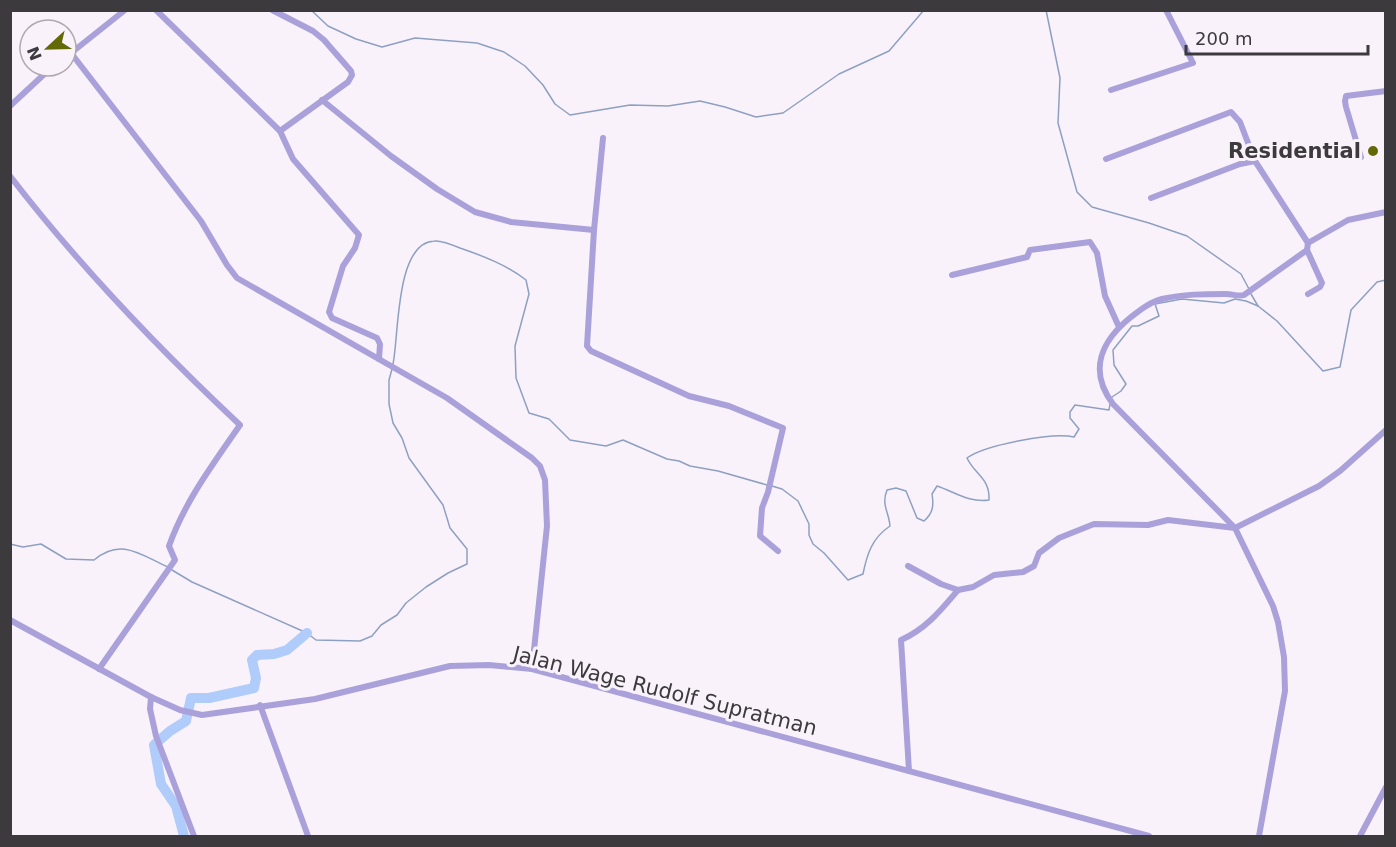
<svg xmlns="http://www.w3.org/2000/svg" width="1396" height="847" viewBox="0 0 1396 847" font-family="'DejaVu Sans',sans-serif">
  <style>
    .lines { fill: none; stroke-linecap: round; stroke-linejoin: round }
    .stream { stroke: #8ea0c2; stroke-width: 1.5 }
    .river { stroke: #b0ccfa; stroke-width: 10 }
    .minor { stroke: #aaa1da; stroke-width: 6 }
    .poi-dot { fill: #646908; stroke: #faf2fb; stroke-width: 2 }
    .labels { text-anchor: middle; stroke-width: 6; stroke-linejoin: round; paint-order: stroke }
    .poi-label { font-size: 21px; font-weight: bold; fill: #3d3a3e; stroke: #faf2fb; text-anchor: end }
    .street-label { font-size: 21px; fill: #3d3a3e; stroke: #faf2fb }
  </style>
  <rect width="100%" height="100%" fill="#faf2fb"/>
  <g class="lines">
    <g class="stream">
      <path d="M311 10 328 26 356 39 382 47 415 38 477 43 504 52 525 66 543 85 555 104 570 115 630 105 668 106 700 101 725 107 756 117 783 113 839 74 889 51 924 10"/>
      <path d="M1046 10 1060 78 1058 123 1077 192 1092 207 1149 223 1187 236 1241 274 1249 289"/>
      <path d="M1251 294 1258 306 1277 321 1323 371 1340 367 1351 310 1377 282 1386 280"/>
      <path d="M393 364C399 337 395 243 434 241 441 240 453 245 460 248 483 256 507 265 526 280L529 294 515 346 516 378 529 413 549 419 570 440 606 446 623 440 667 459 679 461 690 466 718 471 767 485"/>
      <path d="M1112 397 1121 391 1126 384 1114 365 1113 350 1132 326H1138L1159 316 1155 304 1182 299 1224 303 1235 299 1246 301 1258 306"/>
      <path d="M772 486 782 489 798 501 809 524V535L813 544 824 553 848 580 863 574C867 554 872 538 890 526 889 512 881 505 887 490L896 488 906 491 917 518 924 521C933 513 934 506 932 494L937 486C955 492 969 503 989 500 990 478 975 475 967 458 985 445 1053 432 1074 437L1079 429 1070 418V412L1075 405 1109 410 1110 404"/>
      <path d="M10 544 23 547 41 544 66 559 94 560C121 537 141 555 168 567"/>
      <path d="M172 570 192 582 307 633 316 640 360 641 372 636 381 625 397 615 406 603 426 587 448 573 467 564V549L450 528 443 505 409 458 402 438 393 423 389 404V380L392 369"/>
    </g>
    <path class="river" d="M184 836 176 806 161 784 154 745 170 731 186 721 191 698H209L254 688 256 678 252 660 257 655 274 654 287 650 307 633"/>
    <g class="minor">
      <path d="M156 10 280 131 348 82 352 75 351 71 324 40 313 31 272 10"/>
      <path d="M71 53 125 10"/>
      <path d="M66 54 71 53 201 221 227 265 237 278 447 398 532 458 540 466 545 480 547 526 532 669"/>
      <path d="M1111 90 1193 63 1166 10"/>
      <path d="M322 100 391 156 437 189 475 212 511 222 594 230"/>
      <path d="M10 106 53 66"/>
      <path d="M280 131 293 159 359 235 355 248 343 266 329 312 332 318 377 338 380 344 379 359"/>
      <path d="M603 138 594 230 587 346 591 351 689 396 729 406 783 428 768 492 762 508 760 536 778 551"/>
      <path d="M1361 157 1346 107 1345 101 1346 96 1386 91"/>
      <path d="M1106 159 1231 112 1240 122 1255 161"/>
      <path d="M10 176C80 267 157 347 240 425 213 464 185 501 169 546L175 560 99 669"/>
      <path d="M1151 198 1240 164 1255 161 1308 243"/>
      <path d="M1307 250 1322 283 1320 287 1308 294"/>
      <path d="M952 275 1027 257 1030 250 1090 242 1097 253 1105 296 1119 327"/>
      <path d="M908 566 941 584 958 590 973 587 994 575 1023 572 1034 566 1039 553 1059 538 1094 524 1148 525 1168 520 1235 528 1319 486 1340 471 1386 430"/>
      <path d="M10 620 151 697 180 710 202 715 315 699 450 666 489 665 532 669 1149 836"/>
      <path d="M151 697 150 709 156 736 194 836"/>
      <path d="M260 705 308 836"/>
      <path d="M909 771 901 640C926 629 941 610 958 590"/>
      <path d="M1259 836 1285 691 1284 657 1278 622 1273 606 1235 528 1113 404C1088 371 1101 341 1131 317 1140 310 1150 302 1162 299 1182 294 1206 294 1226 294 1233 294 1238 297 1244 295L1307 250 1308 243 1348 220 1386 212"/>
      <path d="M1360 836 1386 787"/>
    </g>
  </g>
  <circle class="poi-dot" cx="1373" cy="151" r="6"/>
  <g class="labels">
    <g class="poi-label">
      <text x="1361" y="158">Residential</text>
    </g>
    <g class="street-label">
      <text transform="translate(665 691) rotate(14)" y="7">Jalan Wage Rudolf Supratman</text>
    </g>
  </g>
  <rect width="1396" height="847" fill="none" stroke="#3d3a3e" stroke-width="24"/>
  <g transform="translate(48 48) rotate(248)"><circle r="28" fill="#faf2fb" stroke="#aea8af" stroke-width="1.5"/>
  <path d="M0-4.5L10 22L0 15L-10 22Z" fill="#646908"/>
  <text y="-9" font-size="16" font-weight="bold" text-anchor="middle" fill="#3d3a3e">N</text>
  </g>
  <path d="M1186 45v9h182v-9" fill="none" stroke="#3d3a3e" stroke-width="3"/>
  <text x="1195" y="45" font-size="18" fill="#3d3a3e" stroke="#faf2fb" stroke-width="4.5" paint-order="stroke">200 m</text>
</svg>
